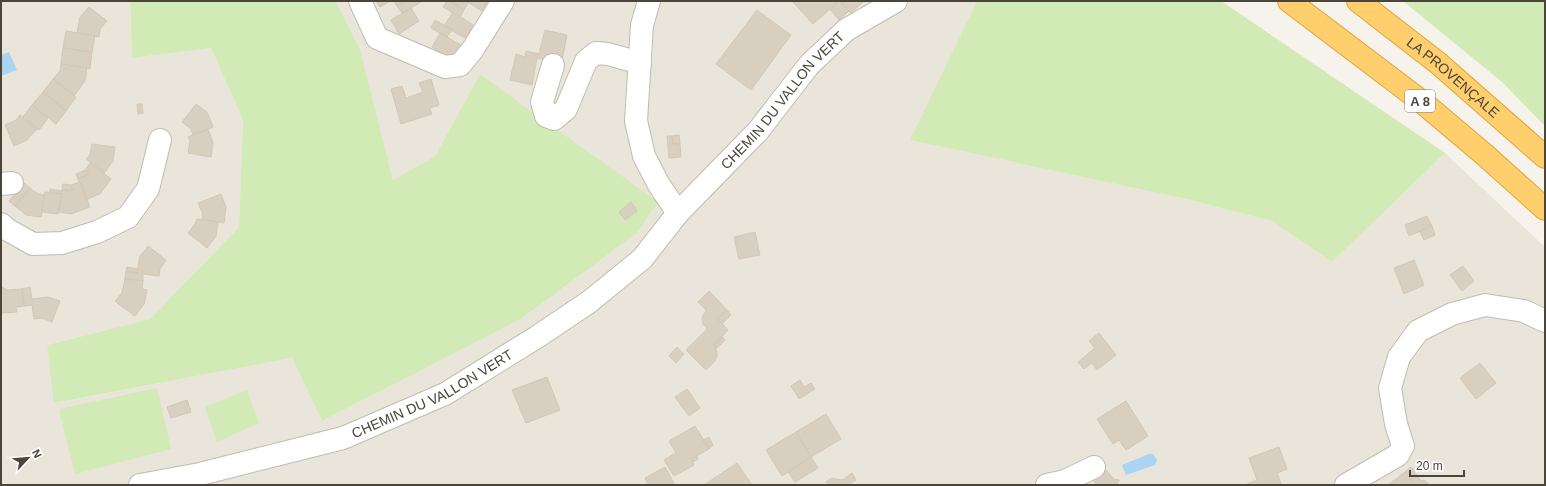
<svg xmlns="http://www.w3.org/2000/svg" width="1546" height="486" viewBox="0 0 1546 486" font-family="Helvetica,sans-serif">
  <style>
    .residential { fill: #eae5da }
    .green { fill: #d2eab5 }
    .water { fill: #a9d4f2 }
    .building { fill: #d8cfc1; stroke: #d3c7b4 }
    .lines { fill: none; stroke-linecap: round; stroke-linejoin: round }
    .minor-casing { stroke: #c2bbae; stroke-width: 24 }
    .highway-casing { stroke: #e0a43c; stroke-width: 24 }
    .minor { stroke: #fff; stroke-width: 22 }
    .highway { stroke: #ffcf6e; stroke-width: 22 }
    .labels { text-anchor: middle; stroke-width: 3; stroke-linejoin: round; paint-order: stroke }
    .shield { fill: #fff; stroke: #817c74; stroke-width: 1 }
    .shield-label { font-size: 13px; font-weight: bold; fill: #4b4439 }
    .street-label { font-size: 14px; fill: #4b4439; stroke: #fff }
  </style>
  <rect width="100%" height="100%" fill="#f6f3ec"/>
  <path class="residential" d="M1 1H130L132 58 211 48 243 120 239 227 150 319 47 345 55 403 292 358 322 421 521 319 637 233 657 202 480 74 435 156 393 180 360 49 336 1H977L911 140 1186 199 1272 221 1332 262 1445 153 1545 247V485H1Z"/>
  <g class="green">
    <path d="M130 1H336L360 49 393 180 435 156 480 74 658 202 637 233 521 319 322 421 292 358 54 403 47 345 150 319 239 227 243 120 211 48 132 58Z"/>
    <path d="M977 1H1221L1445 153 1332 262 1272 221 1186 199 910 140Z"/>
    <path d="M1403 1H1545V126L1502 82Z"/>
    <path d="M157 388 171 449 75 474 59 409Z"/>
    <path d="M247 390 259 423 217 442 205 407Z"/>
  </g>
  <g class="water">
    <path d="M9 52 17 70 1 76V55Z"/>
    <path d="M1149 454H1153L1157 460 1155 465 1126 475 1122 465Z"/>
  </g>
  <g class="building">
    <path d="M376 1H390L380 7Z"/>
    <path d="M394 1H406L397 6Z"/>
    <path d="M406 1H420L421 2 402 13 397 6Z"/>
    <path d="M447 1H450L464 10 460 17 443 7Z"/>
    <path d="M450 1H466L468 3 464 10Z"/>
    <path d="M466 1H488L482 11Z"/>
    <path d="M792 1H839L813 24Z"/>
    <path d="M839 1H840L849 11 839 20 830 9Z"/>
    <path d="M840 1H864L851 13Z"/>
    <path d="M89 7 107 21 100 29 99 37 77 33 80 17Z"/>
    <path d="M411 8 419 21 399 34 391 20Z"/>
    <path d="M757 10 791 35 751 90 716 64Z"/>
    <path d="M453 12 473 25 465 38 444 26Z"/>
    <path d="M435 20 452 30 447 37 431 28Z"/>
    <path d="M545 30 567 35 562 60H547L537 58 532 85 510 80 516 54 525 57 526 51 539 54Z"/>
    <path d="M66 31 95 36 92 52 63 48Z"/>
    <path d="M440 33 461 45 452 59 432 47Z"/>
    <path d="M63 48 92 52 90 69 61 64Z"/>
    <path d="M61 64 87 68 85 81 74 96 53 79 60 71Z"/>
    <path d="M53 79 76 97 66 111 43 92Z"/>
    <path d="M431 79 439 105 430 108 432 114 401 124 391 89 402 86 406 98 423 92 419 83Z"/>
    <path d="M43 92 66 111 56 124 32 105Z"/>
    <path d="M137 104H142L143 113 138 114Z"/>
    <path d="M196 104 207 112 213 127 193 135 191 129 182 122Z"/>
    <path d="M32 105 48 118 39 130 22 118Z"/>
    <path d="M20 115 37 129 27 140 14 146 5 125 16 120Z"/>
    <path d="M208 129 213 143 211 157 188 153 190 141 188 137Z"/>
    <path d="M679 135 680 144H673L672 136Z"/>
    <path d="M667 136H672L673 144H680L681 157 669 158Z"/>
    <path d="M92 144 115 147 113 161 104 173 86 159 90 155Z"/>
    <path d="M91 162 111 179 100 194 87 199 78 179 88 174 89 173 85 170Z"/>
    <path d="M85 170 89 173 88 174 78 179 76 174Z"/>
    <path d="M80 182 90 207 71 214 59 212 62 190 71 191 73 190 71 185Z"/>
    <path d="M24 183 30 188 15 206 9 201Z"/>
    <path d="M63 184 71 185 73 190H62Z"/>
    <path d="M30 188 38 194 44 195 41 217 26 215 15 206Z"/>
    <path d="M50 189 62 191 61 194 50 192Z"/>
    <path d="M45 192 61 194 58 214 42 212Z"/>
    <path d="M221 194 226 207 224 223 202 220 203 214 198 203Z"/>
    <path d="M631 202 637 211 625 220 619 212Z"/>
    <path d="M1427 216 1432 226 1409 236 1405 225Z"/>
    <path d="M197 219 218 222 216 236 207 248 188 233 195 224Z"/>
    <path d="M1432 226 1435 235 1424 240 1420 231Z"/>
    <path d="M755 232 760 255 739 259 734 237Z"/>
    <path d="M148 246 166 260 160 269 159 276 143 274V281L125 279 126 271 137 273 140 256Z"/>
    <path d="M1414 260 1424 285 1404 294 1394 268Z"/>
    <path d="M1463 266 1474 281 1462 291 1450 275Z"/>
    <path d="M127 267 138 269 137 273 126 271Z"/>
    <path d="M125 279 143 281 142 289 147 290 144 304 135 316 115 301 122 293Z"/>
    <path d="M1 287 8 290 22 289 24 306 16 307 17 312 1 313Z"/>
    <path d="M30 287 32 299 48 297 60 301 52 322 42 318 34 319 32 305 24 306 22 289Z"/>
    <path d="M709 291 727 310 718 319 728 330 714 345 717 352V356L715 361 706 370 686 350 707 329 703 324 702 318 706 310 698 302Z"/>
    <path d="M727 310 731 315 722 324 718 319Z"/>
    <path d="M1099 333 1116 355 1097 370 1092 363 1084 369 1078 362 1095 348 1089 341Z"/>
    <path d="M722 337 725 340 716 349 714 345Z"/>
    <path d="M677 347 684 354 676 363 669 356Z"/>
    <path d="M1480 363 1496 383 1476 399 1460 378Z"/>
    <path d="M547 377 560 410 526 423 512 390Z"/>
    <path d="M800 380 804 387 811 383 815 389 799 399 791 386Z"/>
    <path d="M687 389 700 408 689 416 675 397Z"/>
    <path d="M187 400 191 412 171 418 167 407Z"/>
    <path d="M1126 401 1148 436 1126 450 1119 440 1113 444 1097 419Z"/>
    <path d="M826 414 841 439 811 457 796 432Z"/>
    <path d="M695 426 709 449 691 459 694 465 674 476 664 460 676 453 669 441Z"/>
    <path d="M796 432 811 457 782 476 766 450Z"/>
    <path d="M709 437 713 445 709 449 703 440Z"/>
    <path d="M1279 447 1287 469 1277 473 1281 484 1248 485 1247 484 1257 480 1249 458Z"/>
    <path d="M697 456 698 459 693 462 691 459Z"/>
    <path d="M811 457 818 468 795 482 788 472Z"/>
    <path d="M737 463 752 485H704Z"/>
    <path d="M665 467 674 483 671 485H648L645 478Z"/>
    <path d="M1411 467 1421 481 1424 480 1430 485H1416L1405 472Z"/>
    <path d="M1105 469 1114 479 1119 480 1117 485H1097L1095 483 1093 479Z"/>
    <path d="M1405 472 1416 485H1388Z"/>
    <path d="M852 473 856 480 848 485H829L826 482 831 478 842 480Z"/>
  </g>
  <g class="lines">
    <g class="minor-casing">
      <g id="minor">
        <path d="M360 1 377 38 445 67 460 65 473 49 503 1"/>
        <path d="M649 1 642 25 636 121 644 156 659 185 678 213"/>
        <path d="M553 65 542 102 546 116 554 119 566 109 586 61 596 53 608 54 640 63"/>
        <path d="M1 184 12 183"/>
        <path d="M1 224 8 230 33 244 62 243 97 232 128 217 148 189 160 140"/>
        <path id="s1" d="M140 485 200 474 343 438 445 394 537 337 589 302 642 259 678 213 758 131 809 65 846 30 896 1"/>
        <path d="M1047 485 1065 481 1094 467"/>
        <path d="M1346 485 1398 455 1403 446 1396 424 1390 388 1399 357 1418 331 1452 314 1485 305 1524 311 1545 321"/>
      </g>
    </g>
    <g class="highway-casing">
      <g id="highway">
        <path d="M1289 1 1421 101 1486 156 1545 209"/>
        <path id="s2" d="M1358 1 1438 63 1545 157"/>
      </g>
    </g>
    <use href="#minor" class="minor"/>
    <use href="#highway" class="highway"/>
  </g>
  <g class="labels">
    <rect class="shield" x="1405" y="90" width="30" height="22" rx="3"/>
    <g class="shield-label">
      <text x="1420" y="106">A 8</text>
    </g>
    <g class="street-label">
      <text dy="5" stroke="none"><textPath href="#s2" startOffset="122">LA PROVENÇALE</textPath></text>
      <text dy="5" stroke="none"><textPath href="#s1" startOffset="771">CHEMIN DU VALLON VERT</textPath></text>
      <text dy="5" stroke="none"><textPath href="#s1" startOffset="308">CHEMIN DU VALLON VERT</textPath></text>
    </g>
  </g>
  <rect width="1546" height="486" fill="none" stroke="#4b4439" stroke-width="4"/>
  <g transform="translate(28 458) rotate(64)" stroke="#ffffff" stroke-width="3" paint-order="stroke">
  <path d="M0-3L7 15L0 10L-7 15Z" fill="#4b4439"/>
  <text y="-6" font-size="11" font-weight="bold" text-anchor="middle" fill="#4b4439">N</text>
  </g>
  <path d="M1410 470v6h54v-6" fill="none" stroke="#4b4439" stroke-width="2"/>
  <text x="1416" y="470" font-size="12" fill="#4b4439" stroke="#ffffff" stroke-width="3" paint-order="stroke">20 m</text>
</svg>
